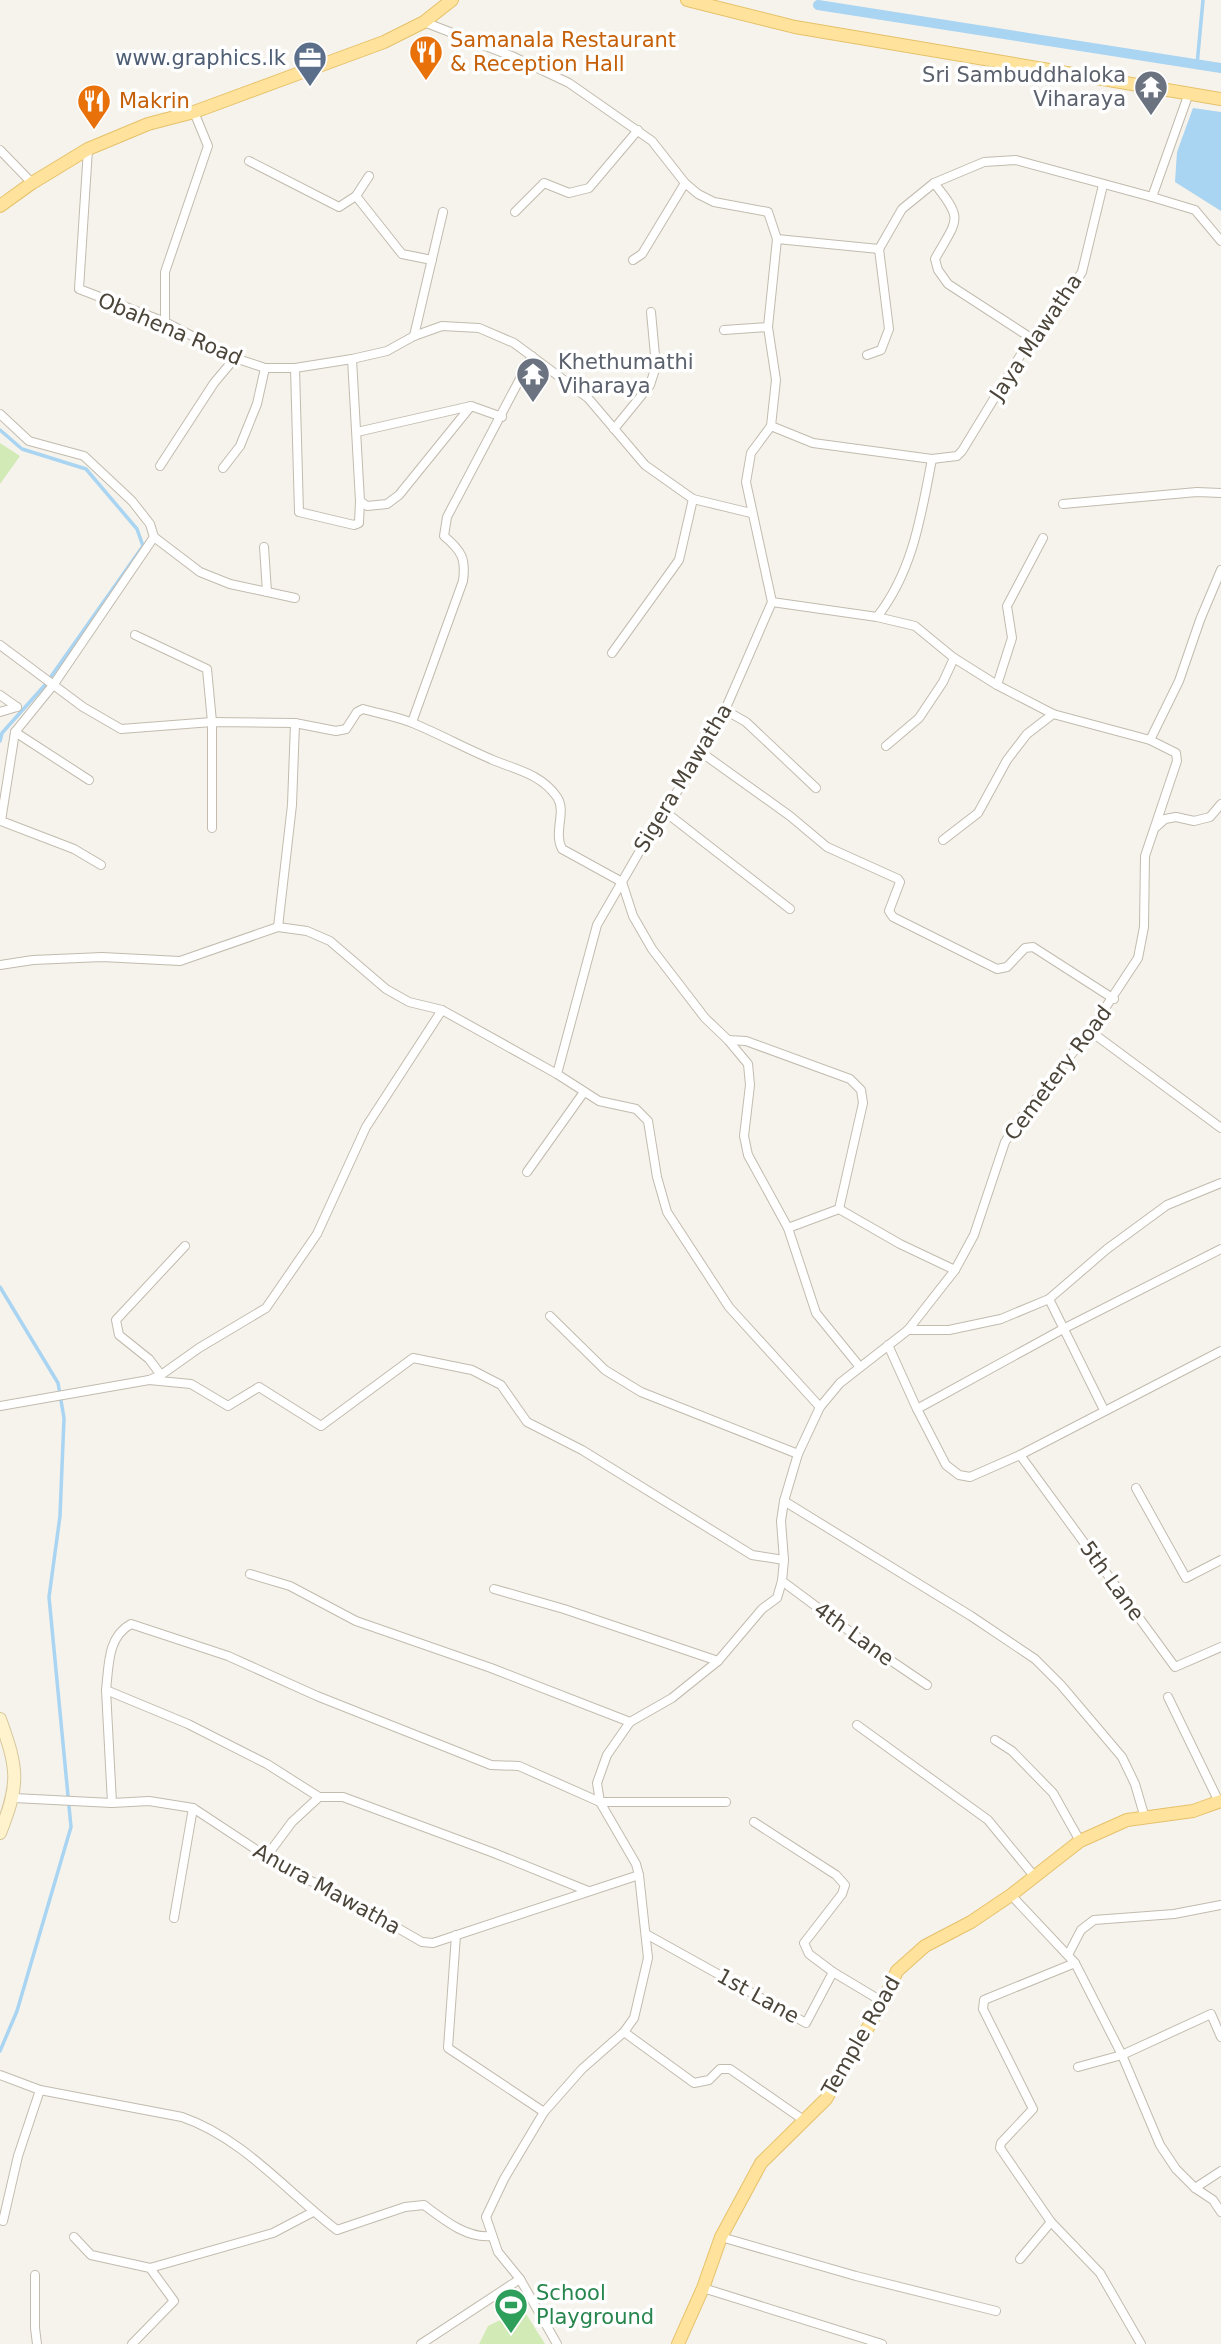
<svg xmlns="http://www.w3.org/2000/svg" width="1221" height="2344" viewBox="0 0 1221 2344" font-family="'DejaVu Sans',sans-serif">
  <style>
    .green { fill: #d2eab5 }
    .water { fill: #a9d4f2 }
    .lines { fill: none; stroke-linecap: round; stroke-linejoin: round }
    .stream { stroke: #a9d4f2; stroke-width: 3.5 }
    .canal { stroke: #a9d4f2; stroke-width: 10 }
    .minor-casing { stroke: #c2bbae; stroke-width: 10 }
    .secondary-casing { stroke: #d6c79b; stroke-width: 14 }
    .primary-casing { stroke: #e6c16a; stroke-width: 14 }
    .minor { stroke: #fff; stroke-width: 8 }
    .secondary { stroke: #fff3cd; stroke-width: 12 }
    .primary { stroke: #ffe39c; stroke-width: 12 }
    .labels { text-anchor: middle; stroke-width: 7; stroke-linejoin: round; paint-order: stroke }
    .food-label { font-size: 21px; fill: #c56008; stroke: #fff; text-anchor: start }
    .service-label { font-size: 21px; fill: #4e5e75; stroke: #fff; text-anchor: end }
    .worship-label { font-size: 21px; fill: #5b616d; stroke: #fff; text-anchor: end }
    .street-label { font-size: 21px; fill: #4b4439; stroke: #fff }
    .leisure-label { font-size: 21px; fill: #27864d; stroke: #fff; text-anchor: start }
  </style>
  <rect width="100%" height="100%" fill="#f6f3ec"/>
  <g class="green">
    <path d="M0 443 20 456 0 484Z"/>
    <path d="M523 2309 545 2344H479L488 2326Z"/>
  </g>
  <path class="water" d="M1193 108 1221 112V211L1175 182 1177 152Z"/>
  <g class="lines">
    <g class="stream">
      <path d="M1197 65 1203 0"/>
      <path d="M0 430 22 449 86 469 137 529 143 546 45 685 2 733 0 741"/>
      <path d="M0 1287 58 1383 64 1418 60 1516 49 1597 71 1827 17 2011 0 2051"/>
    </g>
    <path class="canal" d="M818 5 1221 68"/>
    <g class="minor-casing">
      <g id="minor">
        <path d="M424 22 514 57 569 83 652 141 685 183 698 194 714 202 768 212 777 239 768 327 776 380 771 426 751 453 746 482 772 602 725 710 702 753 649 835 597 925 557 1074"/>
        <path d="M1189 93 1152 197 1195 210 1221 241"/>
        <path d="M88 149 79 289 165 322 235 358 265 368H295L352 359 387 351 414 336 442 326 479 328 514 343 588 398 645 465 693 499 751 513"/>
        <path d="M0 150 32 183"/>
        <path d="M249 161 339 207 356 196 369 176"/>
        <path d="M934 183C965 221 957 219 935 259L938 270 948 284 1031 338"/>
        <path d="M356 196 402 254 432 260"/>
        <path d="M515 212 544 183 569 193 589 188 638 130"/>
        <path d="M777 239 879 249 902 209 934 183 984 162 1016 160 1152 197"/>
        <path d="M633 260 642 254 685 183"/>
        <path d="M165 322V272L208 146 194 112"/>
        <path d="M724 330 768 327"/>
        <path d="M414 336 443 212"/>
        <path d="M867 355 881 350 889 329 879 249"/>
        <path d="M352 359 360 501 367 506 387 504 399 495 471 406"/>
        <path d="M295 368 299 512 354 525 359 523 360 501"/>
        <path d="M0 414 29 441 84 456 132 501 150 524 154 537 200 572 230 584 295 598"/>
        <path d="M771 426 813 443 932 459 957 456 962 451 1031 338 1062 302 1082 272 1103 185"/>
        <path d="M614 429 650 385 656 366 651 312"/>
        <path d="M357 432 471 406 502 417"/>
        <path d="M160 466 214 383 235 358"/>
        <path d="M223 468 240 446 257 404 265 368"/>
        <path d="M1063 504 1197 492 1221 493"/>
        <path d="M264 547 267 592"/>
        <path d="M772 602 877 617 915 626 954 658 997 685 1053 714 1150 740"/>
        <path d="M877 617C913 571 921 516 932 459"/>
        <path d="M135 635 207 669 212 722V828"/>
        <path d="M0 645 83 707 121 729 212 722 295 723 336 731 346 729 357 712 363 709C380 714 399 717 415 724 441 735 467 749 493 760 517 770 541 774 557 797 567 812 553 831 562 849L622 882 633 916 652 949 705 1018 728 1040 748 1064 750 1085 744 1136 748 1155 788 1228 816 1313 860 1367"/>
        <path d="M612 653 679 560 693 499"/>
        <path d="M997 685 1012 638 1007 606 1043 538"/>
        <path d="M0 695 17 707"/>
        <path d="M725 710 746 722 816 788"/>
        <path d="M0 712 17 707"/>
        <path d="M412 722 463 581C466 559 462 551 444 536L447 517 532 356"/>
        <path d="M15 732 89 780"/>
        <path d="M886 746 919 718 943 682 954 658"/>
        <path d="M702 753 790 816 827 847 898 879 900 882 889 911 893 917 997 969 1007 967 1025 948 1033 947 1114 999"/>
        <path d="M664 811 790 909"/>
        <path d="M1156 827 1165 819 1176 817 1194 821 1210 817 1221 804"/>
        <path d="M943 840 978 813 1007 760 1027 734 1053 714"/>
        <path d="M101 865 74 849 1 821 15 732 54 684 154 537"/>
        <path d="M278 927 292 805 295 723"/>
        <path d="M0 965 33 960 102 957 180 961 278 927 307 931 330 941 386 989 409 1002 442 1010 557 1074 599 1101 636 1109 648 1121 657 1177 667 1212 729 1307 820 1407"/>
        <path d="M1090 1031 1221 1128"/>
        <path d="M728 1040 746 1041 850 1079 861 1090 863 1103 839 1209"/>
        <path d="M527 1172 584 1092"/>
        <path d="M788 1228 839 1209 900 1244 955 1270"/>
        <path d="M1049 1299 1104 1410"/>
        <path d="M550 1316 605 1370 641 1392 798 1454"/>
        <path d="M908 1330H949L1001 1319 1049 1299 1107 1249 1167 1205 1221 1183"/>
        <path d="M888 1345 917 1409 946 1465 959 1475 970 1477 1020 1455 1221 1351"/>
        <path d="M161 1375 149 1359 119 1335 116 1320 185 1246"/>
        <path d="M149 1380 191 1384 228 1406 259 1387 321 1426 413 1358 472 1370 501 1385 527 1422 582 1450 752 1555 784 1560"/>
        <path d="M0 1406 149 1380 161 1375 199 1348 266 1308 317 1234 366 1127 442 1010"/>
        <path d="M917 1409 1063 1329 1221 1249"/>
        <path d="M1020 1455 1175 1667 1221 1647"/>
        <path d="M1136 1488 1186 1578 1221 1560"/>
        <path d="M784 1501 971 1616 1035 1659 1061 1685 1122 1757 1135 1784 1145 1818"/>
        <path d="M250 1574 290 1586 356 1621 491 1668 630 1722"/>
        <path d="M782 1581 868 1645 927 1685"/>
        <path d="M494 1589 564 1609 718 1661"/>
        <path d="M106 1690C109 1666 107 1637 131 1624L228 1656 317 1696 491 1765 519 1766 600 1802H726"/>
        <path d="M1168 1697 1219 1802"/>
        <path d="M857 1725 988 1820 1034 1876"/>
        <path d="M995 1740 1012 1751 1053 1793 1080 1841"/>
        <path d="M14 1798 112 1803 149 1801 193 1808 293 1874 328 1888 422 1942 433 1943 639 1875"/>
        <path d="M112 1803 106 1690 188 1724 267 1764 319 1797H343L494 1853 588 1891"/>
        <path d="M754 1822 836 1875 845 1885 842 1894 804 1943 809 1954 833 1972"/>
        <path d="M266 1857 292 1822 319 1797"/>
        <path d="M1011 1895 1075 1963 1122 2055 1160 2145 1176 2169 1195 2188 1213 2200 1221 2212"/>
        <path d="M174 1918 193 1808"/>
        <path d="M646 1934 806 2023 833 1972 883 2002"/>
        <path d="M456 1935 448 2048 544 2112"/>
        <path d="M1068 1955 1081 1930 1094 1920 1174 1914 1221 1905"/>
        <path d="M1075 1963 984 2000 983 2009 1033 2109 1001 2143 1000 2148 1051 2222 1100 2273 1141 2344"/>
        <path d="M624 2032 694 2083 709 2080 720 2069H730L805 2121"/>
        <path d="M1078 2067 1122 2055 1211 2014 1221 2037"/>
        <path d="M0 2075 40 2090 182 2117C243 2138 286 2191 337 2230L405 2207 424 2205C444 2220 467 2239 492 2236"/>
        <path d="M1195 2188 1221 2171"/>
        <path d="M3 2221 18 2156 40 2090"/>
        <path d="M74 2237 91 2255 150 2268 174 2301 132 2344"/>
        <path d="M721 2237 856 2276 996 2311"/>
        <path d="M1020 2259 1051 2222"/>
        <path d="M150 2268 273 2233 313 2212"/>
        <path d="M35 2275V2328L37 2344"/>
        <path d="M703 2288 882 2344"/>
        <path d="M421 2344 520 2279"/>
        <path d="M557 2344 520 2279 498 2252 486 2217 504 2179 544 2112 582 2069 624 2032 634 2018 648 1958 639 1875 636 1864 600 1802 597 1783 607 1755 630 1722 672 1698 718 1661 762 1609 777 1598 782 1581 784 1560 781 1521 784 1501 798 1454 820 1407 840 1383 908 1330 955 1270 974 1235 1005 1142 1016 1124 1090 1031 1138 958 1144 927 1145 856 1177 761 1176 753 1150 740 1179 681 1200 620 1221 570"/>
      </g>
    </g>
    <g class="secondary-casing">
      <path id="secondary" d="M0 1719C18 1769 20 1783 0 1833"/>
    </g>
    <g class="primary-casing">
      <g id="primary">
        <path d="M687 0 795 27 1221 99"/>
        <path d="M0 206 32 183 88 149 148 124 194 112 384 42 424 22 452 0"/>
        <path d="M678 2344 703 2288 721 2237 761 2163 826 2099 883 2002 897 1971 925 1946 971 1922 1011 1895 1080 1841 1127 1820 1193 1811 1221 1801"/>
      </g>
    </g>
    <use href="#minor" class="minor"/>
    <use href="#secondary" class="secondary"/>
    <use href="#primary" class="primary"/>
  </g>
  <defs>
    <g id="restaurant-pin" transform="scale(1.75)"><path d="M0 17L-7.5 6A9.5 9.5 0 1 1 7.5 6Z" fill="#e8710a" stroke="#fff"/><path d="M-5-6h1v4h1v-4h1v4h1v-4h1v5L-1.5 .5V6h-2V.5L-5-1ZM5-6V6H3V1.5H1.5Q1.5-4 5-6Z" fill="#fff"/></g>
    <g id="office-pin" transform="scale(1.75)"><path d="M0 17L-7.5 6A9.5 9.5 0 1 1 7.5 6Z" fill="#5c6f8a" stroke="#fff"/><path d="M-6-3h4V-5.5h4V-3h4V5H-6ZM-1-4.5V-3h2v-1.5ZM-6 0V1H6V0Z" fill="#fff"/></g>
    <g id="temple-pin" transform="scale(1.75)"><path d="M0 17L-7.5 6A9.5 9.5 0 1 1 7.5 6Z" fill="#6b7280" stroke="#fff"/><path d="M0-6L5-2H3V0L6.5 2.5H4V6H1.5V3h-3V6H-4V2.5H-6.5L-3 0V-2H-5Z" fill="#fff"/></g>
    <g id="stadium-pin" transform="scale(1.75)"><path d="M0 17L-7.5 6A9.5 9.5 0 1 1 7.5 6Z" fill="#2e9e5b" stroke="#fff"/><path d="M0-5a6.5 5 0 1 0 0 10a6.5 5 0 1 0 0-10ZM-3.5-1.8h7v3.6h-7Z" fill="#fff"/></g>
  </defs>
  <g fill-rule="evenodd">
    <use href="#restaurant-pin" x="426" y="52"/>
    <use href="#office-pin" x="310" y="58"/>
    <use href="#temple-pin" x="1151" y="87"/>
    <use href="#restaurant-pin" x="94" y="101"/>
    <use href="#temple-pin" x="533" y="374"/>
    <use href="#stadium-pin" x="511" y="2305"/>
  </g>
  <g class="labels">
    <g class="food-label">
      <text x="450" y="47">Samanala Restaurant<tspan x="450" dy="24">&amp; Reception Hall</tspan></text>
      <text x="119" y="108">Makrin</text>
    </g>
    <g class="service-label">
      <text x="286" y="65">www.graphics.lk</text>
    </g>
    <g class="worship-label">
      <text x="1126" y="82">Sri Sambuddhaloka<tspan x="1126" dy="24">Viharaya</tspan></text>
      <text x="558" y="369" text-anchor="start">Khethumathi<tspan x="558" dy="24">Viharaya</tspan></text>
    </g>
    <g class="street-label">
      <text transform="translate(170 329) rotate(23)" y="7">Obahena Road</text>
      <text transform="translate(1036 337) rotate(-56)" y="7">Jaya Mawatha</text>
      <text transform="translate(683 778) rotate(-59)" y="7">Sigera Mawatha</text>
      <text transform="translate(1058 1073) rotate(-53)" y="7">Cemetery Road</text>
      <text transform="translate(1112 1581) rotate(54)" y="7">5th Lane</text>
      <text transform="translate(854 1634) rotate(36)" y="7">4th Lane</text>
      <text transform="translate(327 1889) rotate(29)" y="7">Anura Mawatha</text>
      <text transform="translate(758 1996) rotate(29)" y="7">1st Lane</text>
      <text transform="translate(861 2036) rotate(-60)" y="7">Temple Road</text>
    </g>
    <g class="leisure-label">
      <text x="536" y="2300">School<tspan x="536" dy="24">Playground</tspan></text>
    </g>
  </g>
</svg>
